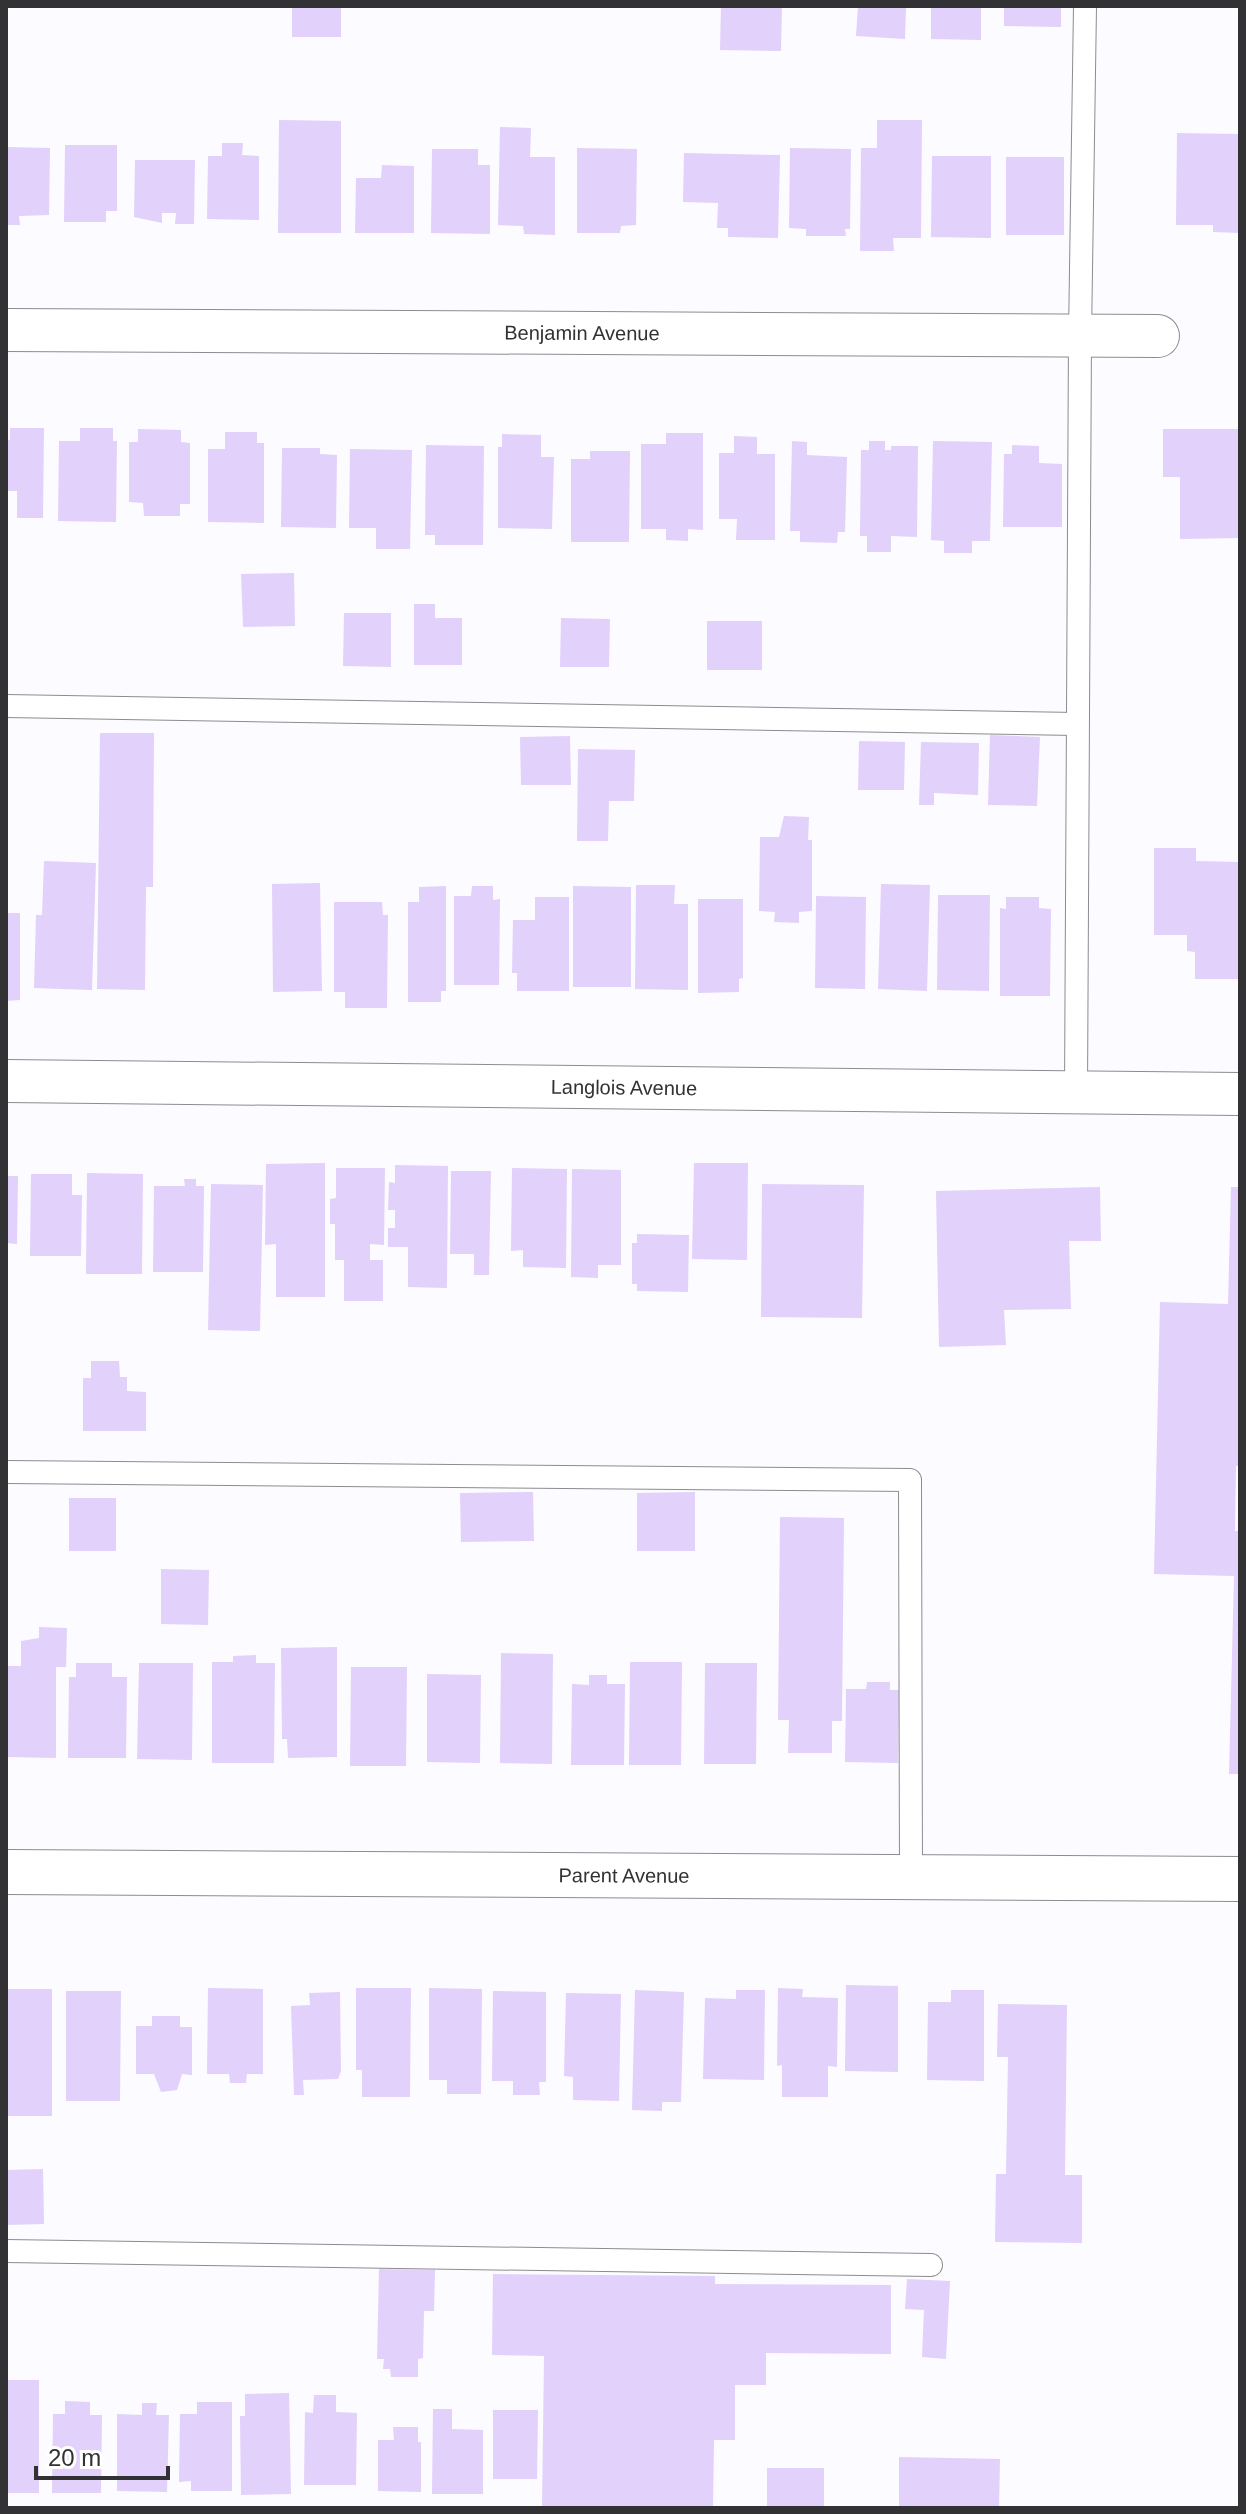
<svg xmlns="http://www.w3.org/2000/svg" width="1246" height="2514" viewBox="0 0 1246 2514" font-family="Arial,sans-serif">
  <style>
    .building { fill: #e2d1fb }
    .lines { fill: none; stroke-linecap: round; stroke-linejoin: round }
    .service-casing { stroke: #8c8b8e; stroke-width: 24 }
    .minor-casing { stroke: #8c8b8e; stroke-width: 44 }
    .tertiary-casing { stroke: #8c8b8e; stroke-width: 46 }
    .service { stroke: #fff; stroke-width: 22 }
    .minor { stroke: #fff; stroke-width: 42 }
    .tertiary { stroke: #fff; stroke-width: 44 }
    .labels { text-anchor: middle; stroke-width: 6; stroke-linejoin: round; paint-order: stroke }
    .street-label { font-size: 20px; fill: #323133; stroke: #fff }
  </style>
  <rect width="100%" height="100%" fill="#fcfbff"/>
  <g class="building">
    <rect x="292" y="6" width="49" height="31"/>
    <path d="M721 6H782L781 51 720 50Z"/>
    <path d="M858 6H906L905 39 856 36Z"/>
    <path d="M931 6H981V40L931 39Z"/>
    <path d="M1004 6H1061V27L1004 26Z"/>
    <path d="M279 120 341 121V233H278Z"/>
    <path d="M877 120H922L921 238H893L894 251H860L861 148H877Z"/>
    <path d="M500 127 531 128 530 157H555V235L524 234 523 226 498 225Z"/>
    <path d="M1177 133 1240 134V233L1213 232V225H1176Z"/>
    <path d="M222 143H243L242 155 259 156V220L207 219 208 156H222Z"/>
    <path d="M65 145H117V211H106V222H64Z"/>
    <path d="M6 147 50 148 49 215 19 216 20 225H6Z"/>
    <path d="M577 148 637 149 636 225 621 226 620 233H577Z"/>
    <path d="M790 148 851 149 850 229H845L846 236H806V229L789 228Z"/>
    <path d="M432 149H478V165H490V234L431 233Z"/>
    <path d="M684 153 780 155 778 238 728 237V228H717L718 203 683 202Z"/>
    <path d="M932 156H991V238L931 237Z"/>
    <rect x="1006" y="157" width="58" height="78"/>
    <path d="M135 160H195L194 224H175L176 213H162V223L134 217Z"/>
    <path d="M382 165 414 166V233H355L356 178H381Z"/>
    <path d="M10 428H44L43 518H17V491H6V440H10Z"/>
    <path d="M80 428H113V441H117L116 522 58 521 59 441H80Z"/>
    <path d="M138 429 181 430V442L190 443V504H180V516H144L143 503 129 502V442H138Z"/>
    <path d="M1163 429H1240V538L1180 539V477H1163Z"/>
    <path d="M225 432H257V443H264V523L208 522V449H225Z"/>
    <path d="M666 433H703V530L688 529V541L666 540V529H641V444H666Z"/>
    <path d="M502 434 541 435V457H554L552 529 498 528V447H502Z"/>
    <path d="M734 436 757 437V454H775V540H736L737 519H719V453H734Z"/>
    <path d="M792 441 807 442V455L847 457 845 532H838L837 543 800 542V531H790Z"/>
    <path d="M869 441H885V450H891V446H918L917 537 891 536V552H867V536H860L861 450H869Z"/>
    <path d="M933 441 992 442 990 541H972V553H944V541L931 540Z"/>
    <path d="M426 445 484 446 483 545H435V535H425Z"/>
    <path d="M1012 445 1039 446V463L1062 464V527H1003L1004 454H1012Z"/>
    <path d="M282 448H320V454L337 455 336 528 281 527Z"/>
    <path d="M350 449 412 450 410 549H376V528H349Z"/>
    <path d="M590 451H630L629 542H571V459H590Z"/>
    <path d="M294 573 295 626 243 627 241 574Z"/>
    <path d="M414 604H435V618H462V665H414Z"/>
    <path d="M344 613H391V667L343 666Z"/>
    <path d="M561 618 610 619 609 667H560Z"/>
    <rect x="707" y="621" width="55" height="49"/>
    <path d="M100 733H154L153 887H146L145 990 97 989Z"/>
    <path d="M990 735 1040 737 1037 806 988 805Z"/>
    <path d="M570 736 571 785H521L520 737Z"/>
    <path d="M859 741 905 742 904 790H858Z"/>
    <path d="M921 742 979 743 978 795 934 793V805H919Z"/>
    <path d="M578 749 635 750 634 801H609L608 841H577Z"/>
    <path d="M784 816 809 817 808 840H812V911L799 912V923L774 922 775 912 759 911 760 837H779Z"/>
    <path d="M1154 848H1196V861L1240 862V979H1195V952L1187 951V935H1154Z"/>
    <path d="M44 861 96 863 92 990 34 988 36 915H42Z"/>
    <path d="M320 883 322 991 273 992 272 884Z"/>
    <path d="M881 884 930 885 927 991 878 989Z"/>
    <path d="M636 885H675L674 904H688V990L635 989Z"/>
    <path d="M446 886V991H441V1002H408V902H419V887Z"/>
    <path d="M472 886H493V900L500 899 499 985H454V896H471Z"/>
    <path d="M573 886 631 887V987H573Z"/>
    <path d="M938 895H990L989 991 937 990Z"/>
    <path d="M816 896 866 897 865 989 815 988Z"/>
    <path d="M535 897H569V991H517V973H512L513 920H535Z"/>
    <path d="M1006 897H1039V908L1051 909 1050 996H1000V908L1006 909Z"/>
    <path d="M698 899H743V978L739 979V992L698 993Z"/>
    <path d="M334 902H382L383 915H388L387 1008H345V992H334Z"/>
    <path d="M6 913H20V1000L6 1001Z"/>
    <path d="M325 1163V1297H276V1244L265 1245 266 1164Z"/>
    <path d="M694 1163H748L747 1260 692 1259Z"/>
    <path d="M395 1165 448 1166 447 1288 408 1287V1247H388V1228H395V1210H388L389 1182 395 1183Z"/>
    <path d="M336 1168H385L384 1245 370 1244V1260H383V1301H344V1260H335V1224H330V1199L336 1198Z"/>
    <path d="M512 1168 567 1169 566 1268 523 1267V1250L511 1251Z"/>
    <path d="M572 1169 621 1170V1265H598V1278L571 1277Z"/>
    <path d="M451 1171H491L489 1275H474V1254H450Z"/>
    <path d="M87 1173 143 1174 142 1274H86Z"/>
    <path d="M31 1174H72V1195H82L81 1256H30Z"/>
    <path d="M6 1176H18L17 1244 6 1243Z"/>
    <path d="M184 1179H196V1186H204L203 1272H153L154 1186H185Z"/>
    <path d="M211 1184 263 1185 260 1331 208 1330Z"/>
    <path d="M762 1184 864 1185 862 1318 761 1317Z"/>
    <path d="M1100 1187 1101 1241H1069L1071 1309 1004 1310 1006 1345 939 1347 936 1191Z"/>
    <path d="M1231 1187H1240V1466H1236L1235 1531H1240V1774H1229L1234 1576 1154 1574 1160 1302 1228 1304Z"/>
    <path d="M637 1234 689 1235 688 1292 637 1291V1284H632V1243H637Z"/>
    <path d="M91 1361H119L120 1377H127V1391L146 1392V1431H83V1378H91Z"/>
    <path d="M533 1492 534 1541 461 1542 460 1493Z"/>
    <path d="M695 1492V1551H637V1493Z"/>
    <rect x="69" y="1498" width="47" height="53"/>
    <path d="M780 1517 844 1518 842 1721H832V1753H788L789 1720H778Z"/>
    <path d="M161 1569 209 1570 208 1625 161 1624Z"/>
    <path d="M39 1627 67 1628 66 1667H56V1758L6 1757V1666H21V1641L39 1638Z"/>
    <path d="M337 1647V1757L288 1758 287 1739H282L281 1648Z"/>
    <path d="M501 1653 553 1654 552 1764 500 1763Z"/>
    <path d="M256 1655V1663H275L274 1763H212V1662H233V1656Z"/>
    <path d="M630 1662H682L681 1765H629Z"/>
    <path d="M76 1663H112V1677H127L126 1758H68L69 1677H76Z"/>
    <path d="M139 1663H193L192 1760 137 1759Z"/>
    <path d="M705 1663H757L756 1764H704Z"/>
    <path d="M351 1667H407L406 1766H350Z"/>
    <path d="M427 1674 481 1675 480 1763 427 1762Z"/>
    <path d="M589 1675H607V1684H625L624 1765H571L572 1684 589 1685Z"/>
    <path d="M867 1682H890V1690H899L898 1763 845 1762 846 1689H866Z"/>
    <path d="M846 1985 898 1986V2072L845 2071Z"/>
    <path d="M208 1988 263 1989V2074H247L246 2083H230L229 2074H207Z"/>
    <path d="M356 1988H411L410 2097H362V2070H356Z"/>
    <path d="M429 1988 482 1989 481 2094H447V2080H429Z"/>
    <path d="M778 1988 803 1989 802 1997 838 1998 837 2067 828 2066V2097H782V2065L777 2066Z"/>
    <rect x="6" y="1989" width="46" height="127"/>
    <path d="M635 1990 684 1992 681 2102H662V2111L632 2110Z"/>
    <path d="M736 1990H765L764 2080 703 2079 705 1998 736 1999Z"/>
    <path d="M951 1990H984V2081L927 2080 928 2002H951Z"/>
    <path d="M66 1991H121L120 2101H66Z"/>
    <path d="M493 1991 546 1992V2082H539L540 2095H513V2081H492Z"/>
    <path d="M340 1992 341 2071 338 2079 303 2080 304 2095H294L291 2006 310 2005 309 1993Z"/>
    <path d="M566 1993 621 1994 619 2101 573 2100V2077L564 2076Z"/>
    <path d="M998 2004 1067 2005 1065 2175H1082V2243L995 2242 996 2174H1006L1008 2057H997Z"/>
    <path d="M152 2016H180V2027H192V2075L182 2074 177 2090 161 2092 154 2074H136V2026H152Z"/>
    <path d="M43 2169 44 2224 6 2225V2170Z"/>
    <path d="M379 2269 435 2270 434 2311H424L423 2358 418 2359V2377H391L390 2369H383L384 2359H377Z"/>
    <path d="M493 2274 715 2276V2284L891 2285V2354L766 2353V2385H735V2440H714L713 2508H542L544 2356 492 2355Z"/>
    <path d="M907 2279 950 2281 946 2359 922 2357 924 2310 905 2309Z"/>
    <rect x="6" y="2380" width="33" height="113"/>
    <path d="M289 2393 291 2494 241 2495 240 2416H245V2394Z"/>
    <path d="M314 2395H336V2412L357 2413 356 2485H304L305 2412 313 2413Z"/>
    <path d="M65 2401 90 2402V2415H102L101 2493H52L53 2414H65Z"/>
    <path d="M197 2402H232V2491H191V2481L179 2482 180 2414H197Z"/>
    <path d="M142 2403H157L156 2415H169L167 2492 117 2491V2414L142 2415Z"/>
    <path d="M433 2409H452V2429L483 2430V2494H432Z"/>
    <path d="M493 2410H538L537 2479H493Z"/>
    <path d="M393 2427H418V2442H421V2492L378 2491V2440H394Z"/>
    <path d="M899 2457 1000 2459 999 2508H899Z"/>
    <rect x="767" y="2468" width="57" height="40"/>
  </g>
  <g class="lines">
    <g class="service-casing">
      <g id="service">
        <path d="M6 706 1077 724"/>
        <path d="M1076 1093 1080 336 1085 6"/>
        <path d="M6 1472 910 1480 911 1877"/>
        <path d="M6 2251 931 2265"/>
      </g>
    </g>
    <g class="minor-casing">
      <g id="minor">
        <path id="s1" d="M6 330 1158 336"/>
        <path id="s2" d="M6 1081 1240 1094"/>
      </g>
    </g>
    <g class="tertiary-casing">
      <g id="tertiary">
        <path id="s3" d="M6 1872 1240 1879"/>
      </g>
    </g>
    <use href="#service" class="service"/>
    <use href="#minor" class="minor"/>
    <use href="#tertiary" class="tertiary"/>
  </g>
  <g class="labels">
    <g class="street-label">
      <text dy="7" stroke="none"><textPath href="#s1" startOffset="576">Benjamin Avenue</textPath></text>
      <text dy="7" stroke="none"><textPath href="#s2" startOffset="618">Langlois Avenue</textPath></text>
      <text dy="7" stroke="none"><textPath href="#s3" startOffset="618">Parent Avenue</textPath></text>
    </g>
  </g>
  <rect width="1246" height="2514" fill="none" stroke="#323133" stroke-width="16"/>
  <path d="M36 2466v12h132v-12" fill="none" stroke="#323133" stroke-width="4"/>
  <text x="48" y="2466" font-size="24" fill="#323133" stroke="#ffffff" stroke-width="6" paint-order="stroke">20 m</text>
</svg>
